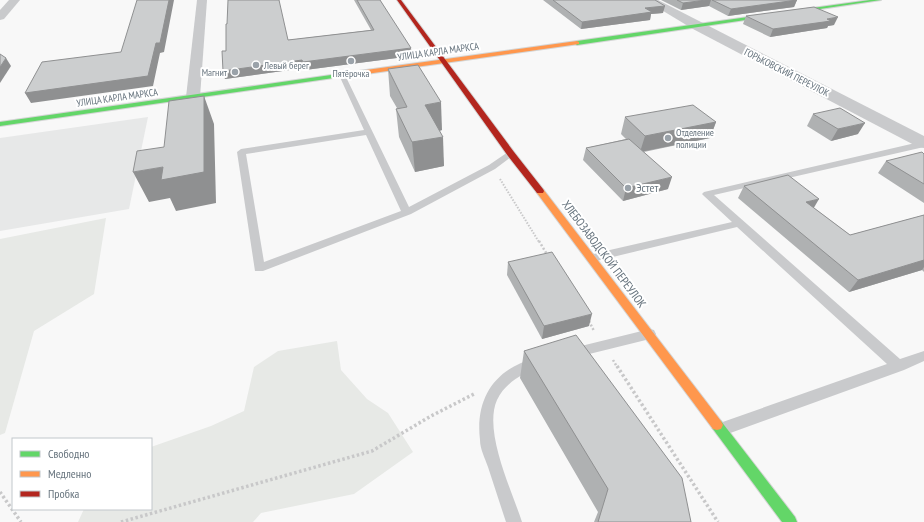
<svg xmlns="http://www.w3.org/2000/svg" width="924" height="522" viewBox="0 0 924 522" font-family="'PT Sans Narrow',sans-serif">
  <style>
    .built { fill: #e7e8e8 }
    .green { fill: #e7e9e6 }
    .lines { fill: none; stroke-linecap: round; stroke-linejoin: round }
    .fast-casing { stroke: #d4d5d5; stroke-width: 2 }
    .slow-casing { stroke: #d4d5d5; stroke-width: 2 }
    .jam-casing { stroke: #d4d5d5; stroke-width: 2 }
    .path-far2 { stroke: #c8c8c9; stroke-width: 2; stroke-dasharray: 1.5 1.5; stroke-linecap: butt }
    .path-far1 { stroke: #c8c8c9; stroke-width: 2.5; stroke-dasharray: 2 2; stroke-linecap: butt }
    .path { stroke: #c8c8c9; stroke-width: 3.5; stroke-dasharray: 2.5 2.5; stroke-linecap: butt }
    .lane { fill: #c9cacc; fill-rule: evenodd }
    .street { fill: #c9cacc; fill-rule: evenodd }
    .fast { fill: #63d668; fill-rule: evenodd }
    .slow { fill: #ff974d; fill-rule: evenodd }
    .jam { fill: #b3261e; fill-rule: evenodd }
    .wall { fill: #afb1b2 }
    .shaded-wall { fill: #8f9091 }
    .building { fill: #cccecf; stroke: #8f9091 }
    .poi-dot { fill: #9aa2a9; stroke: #fff; stroke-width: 1.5 }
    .labels { text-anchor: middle; stroke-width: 4; stroke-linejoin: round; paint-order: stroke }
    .far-street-label { font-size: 10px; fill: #67747e; stroke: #fff }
    .far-poi-label { font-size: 10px; fill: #67747e; stroke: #fff; text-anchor: start }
    .poi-label { font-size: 12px; fill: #67747e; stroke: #fff; text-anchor: start }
    .street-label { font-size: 12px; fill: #67747e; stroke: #fff }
  </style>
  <rect width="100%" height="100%" fill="#f8f8f8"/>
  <path class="built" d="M148 117 129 209 0 231V138Z"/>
  <g class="green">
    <path d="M106 218 94 294 34 331 5 433 0 435V239Z"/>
    <path d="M337 341 341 370 367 399 388 413 413 452 354 494 261 513 253 522H78L84 509H151V447L211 426 244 411 254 367 278 351Z"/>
  </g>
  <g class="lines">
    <g class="fast-casing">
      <g id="fast">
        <path d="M870 0H881L577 45 574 43 577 41Z"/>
        <path d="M366 70 368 71V73L0 126V122Z"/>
        <path d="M717 420 721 421 795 517 797 522H782L713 429 711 425 713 421Z"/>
      </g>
    </g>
    <g class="slow-casing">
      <g id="slow">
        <path d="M577 41 579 42V44L366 74 363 72 366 70Z"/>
        <path d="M537 189H543L721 421 723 425 721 429 717 430 713 429 537 193 536 191Z"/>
      </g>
    </g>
    <g class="jam-casing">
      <path id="jam" d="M397 0H401L514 152 543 189 544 191 543 193H537L508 156Z"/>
    </g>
    <path class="path-far2" d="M500 179 539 242"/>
    <g class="path-far1">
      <path d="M539 241 548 256"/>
      <path d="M589 321 594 331"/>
      <path d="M613 360 617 367"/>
    </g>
    <g class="path">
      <path d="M617 366 718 522"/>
      <path d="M0 492 21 522"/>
      <path d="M121 522 372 451 431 416 474 394"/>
    </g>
    <g class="lane">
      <path d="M342 73 345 75 409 207 489 165 508 152H514L515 154 495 169 411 214 263 271H255L237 152 241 149 364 130 339 75ZM366 135 401 211 264 262 246 154Z"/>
      <path d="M924 141V147L714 195 900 359 924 351V361L904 370 722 436 717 434 715 429 717 424 887 364 737 227 592 262 588 261 587 258 588 255 732 222 704 196 702 194 704 192Z"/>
      <path d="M650 329 654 330 656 334 654 338 573 358 568 357 567 353 568 349 573 348Z"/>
      <path d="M535 358 540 359 542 363 540 367C523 373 505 383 497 400 483 431 512 491 522 522H506C500 504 494 485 488 467 485 458 480 449 480 440 475 398 495 369 535 358Z"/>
    </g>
    <g class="street">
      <path d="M9 0H20L4 19 0 20V10Z"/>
      <path d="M197 0H207L200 97 198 100 193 101 188 100 186 97Z"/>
      <path d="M645 0H658L924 136V148L918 147 693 29Z"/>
    </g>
    <use href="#fast" class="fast"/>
    <use href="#slow" class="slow"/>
    <use href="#jam" class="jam"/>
  </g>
  <g class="wall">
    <path d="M354 0H380L412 56 305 70 304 68 225 79 223 71 226 51 227 24 288 40 371 30Z"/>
    <path d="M543 0H655L663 13 651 14 650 20 581 29Z"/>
    <path d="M661 0H797L794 7 728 16 709 6 681 10Z"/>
    <path d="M746 16 834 25 828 26 827 28 770 37 743 24Z"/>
    <path d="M388 69 442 130 440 131 444 166 415 172 399 137 396 109 397 108 390 96Z"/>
    <path d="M813 114 858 134 831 141 807 126Z"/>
    <path d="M625 117 716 122 710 138 644 152 668 189 623 201 583 160 586 148 626 139 621 134Z"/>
    <path d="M924 154V203L878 173 886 161Z"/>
    <path d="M744 186 814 208 850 235 924 215V272L922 270 849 292 738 198Z"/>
    <path d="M508 262 589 326 542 339 507 275Z"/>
    <path d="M524 351 691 522H594L598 512 520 378Z"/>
  </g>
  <g class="shaded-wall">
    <path d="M169 0H174L164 52 160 53 153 86 31 103 25 93 156 43Z"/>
    <path d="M706 0H711L709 6 681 10 683 3Z"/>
    <path d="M797 0 794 7 728 16 731 9Z"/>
    <path d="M665 6 663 13 651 14 650 20 581 29 582 22 645 8Z"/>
    <path d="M838 17 834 25 828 26 827 28 770 37 773 29Z"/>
    <path d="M411 48 412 56 305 70 303 62Z"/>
    <path d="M6 58 11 66 0 83V67Z"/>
    <path d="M302 60 304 68 225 79 223 71Z"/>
    <path d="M204 96 214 124 216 203 176 211 170 198 149 202 133 172 163 167Z"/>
    <path d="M441 102 442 130 426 133 425 105Z"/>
    <path d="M716 122 710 138 640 152 645 136Z"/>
    <path d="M865 123 858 134 831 141 838 129Z"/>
    <path d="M443 137 444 166 415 172 412 142Z"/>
    <path d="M672 177 668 189 623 201 626 188Z"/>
    <path d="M819 199 812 211 806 202Z"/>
    <path d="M924 260V267L922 270 849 292 858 280Z"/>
    <path d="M592 314 589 326 542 339 544 326Z"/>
  </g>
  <g class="building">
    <path d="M137 0H169L160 43H156L148 76 25 93 42 62 121 52Z"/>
    <path d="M228 0H279L288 40 374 30 357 0H380L411 48 303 62 302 60 223 71 222 51H226V24H227Z"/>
    <path d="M553 0H655L665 6 645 8 652 12 582 22Z"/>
    <path d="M677 0H706L683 3Z"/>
    <path d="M712 0H797L731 9Z"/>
    <path d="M814 7 838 17 827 19 831 21 773 29 746 16Z"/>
    <path d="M0 54 6 58 0 67Z"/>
    <path d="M418 65 441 102 425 105 443 137 412 142 396 109 407 107 388 69Z"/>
    <path d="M204 96V172L161 180 163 167 133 172 137 151 164 147 169 101Z"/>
    <path d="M693 105 716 122 645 136 625 117Z"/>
    <path d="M840 108 865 123 838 129 813 114Z"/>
    <path d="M629 139 672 177 626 188 586 148Z"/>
    <path d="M922 152 924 154V184L886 161Z"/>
    <path d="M788 175 819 199 806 202 850 235 924 215V260L858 280 744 186Z"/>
    <path d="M552 252 592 314 544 326 508 262Z"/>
    <path d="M576 335 682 478 691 522H598L608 489 524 351Z"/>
  </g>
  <g class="poi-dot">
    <circle cx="351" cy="61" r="4"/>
    <circle cx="256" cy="65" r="4"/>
    <circle cx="235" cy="72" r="4"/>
    <circle cx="668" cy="138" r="4"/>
    <circle cx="628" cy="188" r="4"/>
  </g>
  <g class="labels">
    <g class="far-street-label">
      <text transform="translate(438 51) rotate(-8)" y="4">УЛИЦА КАРЛА МАРКСА</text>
      <text transform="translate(787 72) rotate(27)" y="4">ГОРЬКОВСКИЙ ПЕРЕУЛОК</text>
      <text transform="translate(117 97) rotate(-8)" y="4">УЛИЦА КАРЛА МАРКСА</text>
    </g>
    <g class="far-poi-label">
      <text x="264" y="69">Левый берег</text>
      <text x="227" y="76" text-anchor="end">Магнит</text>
      <text x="351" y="77" text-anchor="middle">Пятёрочка</text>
      <text x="676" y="136">Отделение<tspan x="676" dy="12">полиции</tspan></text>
    </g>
    <g class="poi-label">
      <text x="636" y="192">Эстет</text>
    </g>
    <g class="street-label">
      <text transform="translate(604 254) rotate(53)" y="4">ХЛЕБОЗАВОДСКОЙ ПЕРЕУЛОК</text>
    </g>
  </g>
  <rect x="12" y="438" width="140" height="72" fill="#ffffff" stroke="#c2c7cb"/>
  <rect x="20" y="451" width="20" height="6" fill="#63d668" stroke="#c2c7cb"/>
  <text x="48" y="458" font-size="12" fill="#67747e">Свободно</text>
  <rect x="20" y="471" width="20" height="6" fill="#ff974d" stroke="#c2c7cb"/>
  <text x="48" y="478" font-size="12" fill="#67747e">Медленно</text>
  <rect x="20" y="491" width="20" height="6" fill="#b3261e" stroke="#c2c7cb"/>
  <text x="48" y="498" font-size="12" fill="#67747e">Пробка</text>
</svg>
